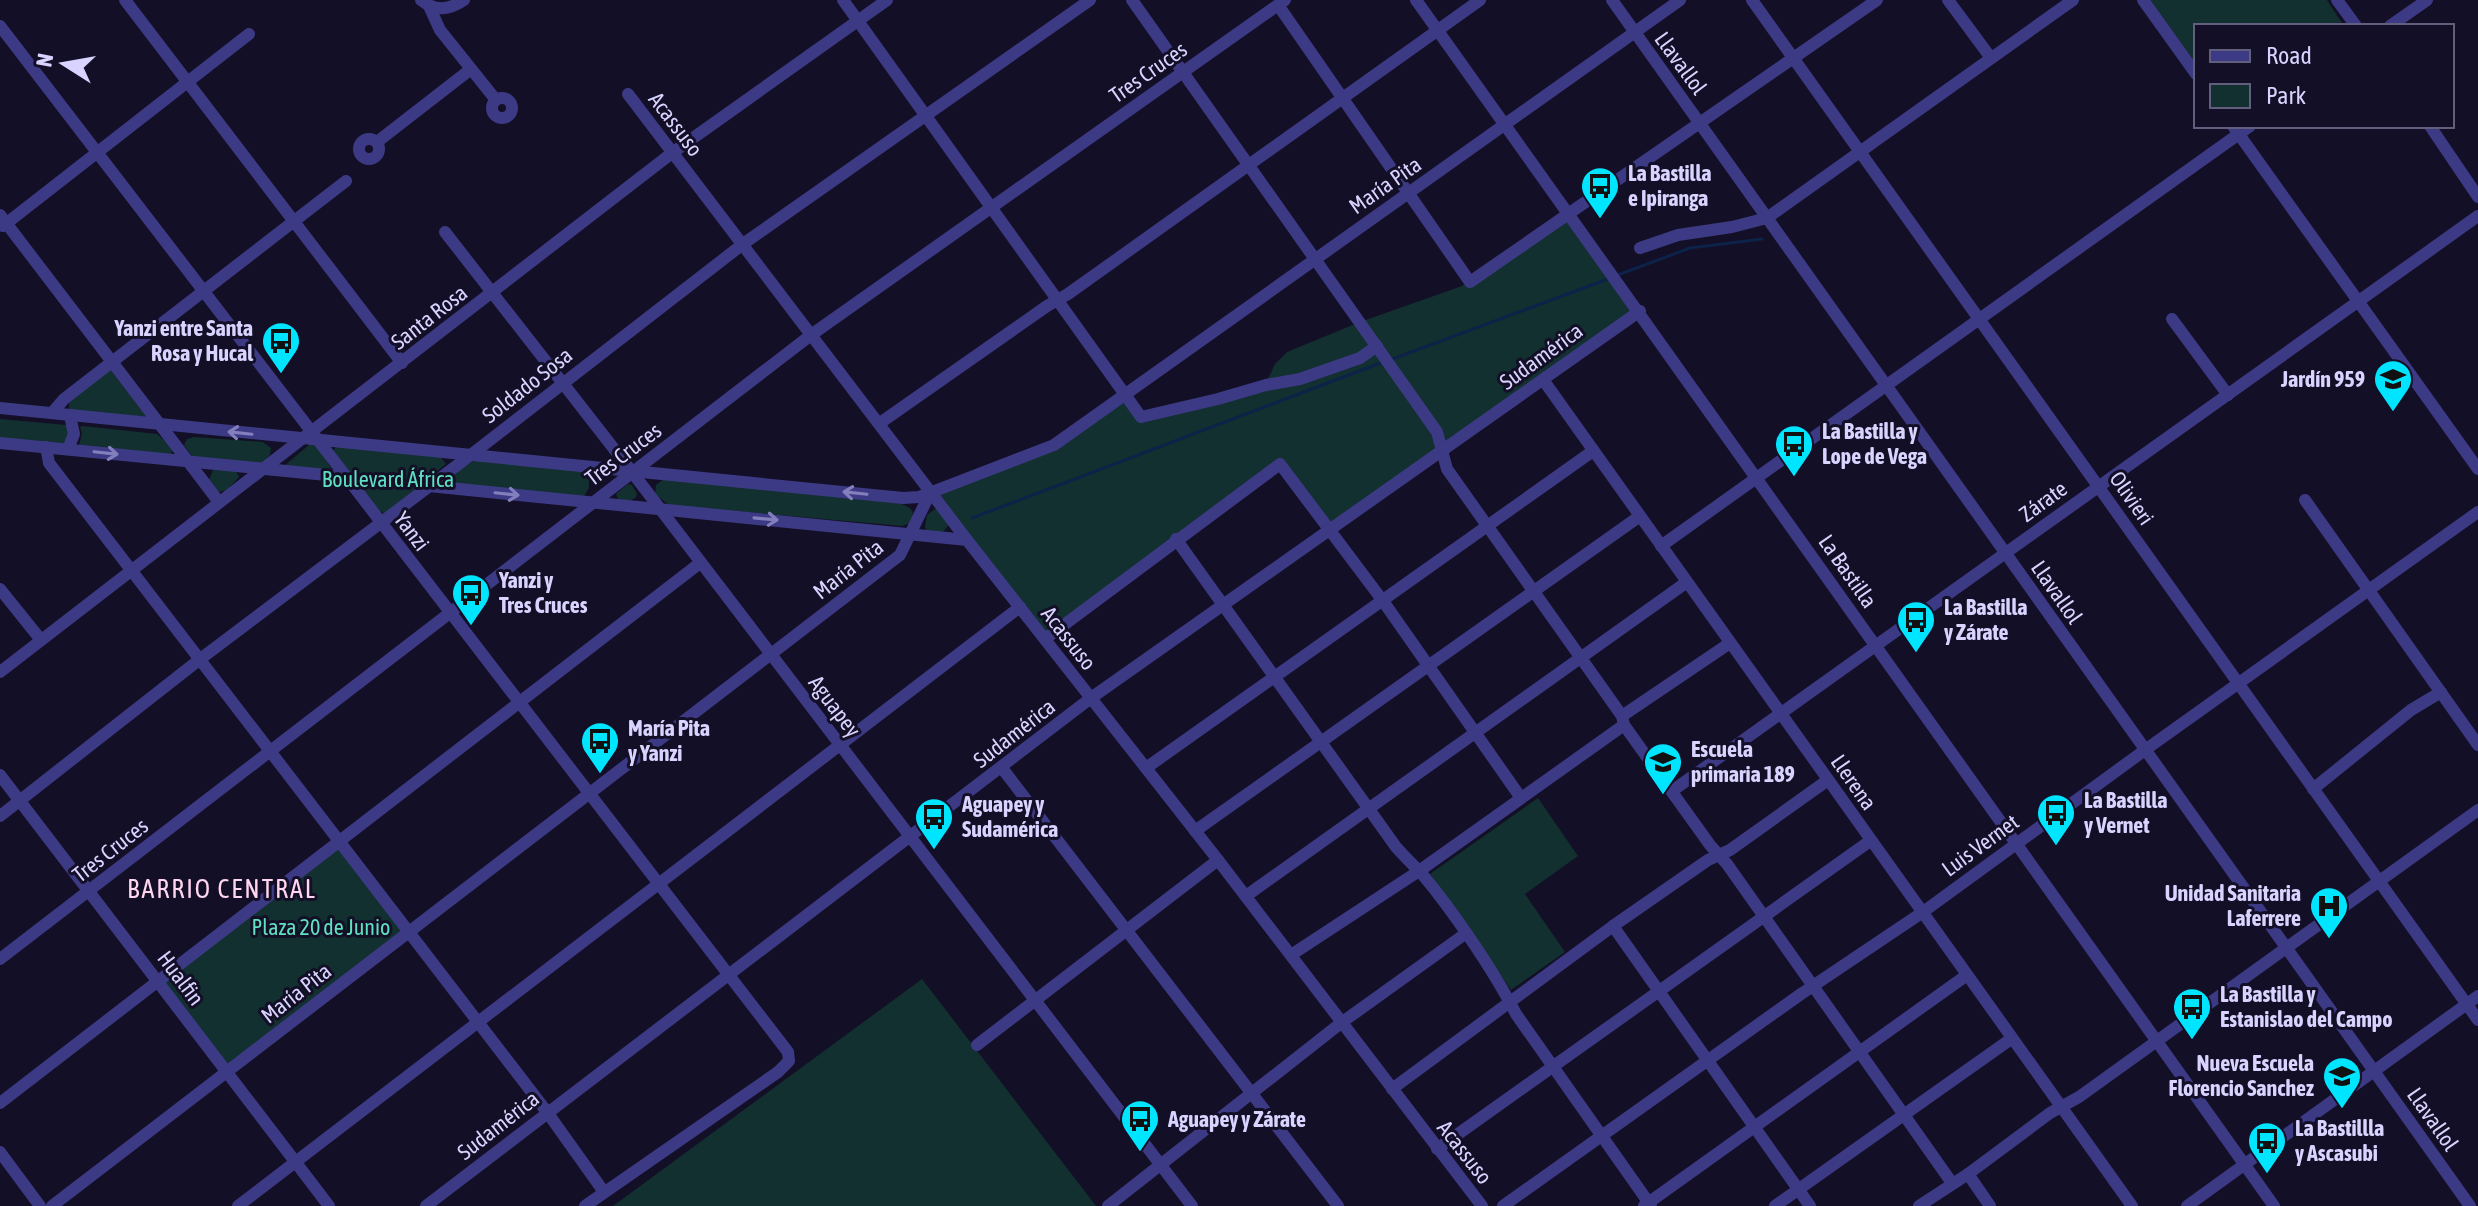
<svg xmlns="http://www.w3.org/2000/svg" width="2478" height="1206" viewBox="0 0 2478 1206" font-family="'Asap Condensed',sans-serif">
  <style>
    .green { fill: #12302f }
    .lines { fill: none; stroke-linecap: round; stroke-linejoin: round }
    .stream { stroke: #0c2248; stroke-width: 3 }
    .minor { stroke: #3d3a85; stroke-width: 12 }
    .oneway { stroke: #837fbc }
    .labels { text-anchor: middle; stroke-width: 6; stroke-linejoin: round; paint-order: stroke }
    .street-label { font-size: 22px; fill: #d9d4ff; stroke: #130f26 }
    .poi-label { font-size: 22px; font-weight: bold; fill: #d9d4ff; stroke: #130f26; text-anchor: start }
    .park-label { font-size: 22px; fill: #5fe0c0; stroke: #130f26 }
    .quarter-label { font-size: 26px; letter-spacing: 2px; fill: #ffd6f0; stroke: #130f26 }
  </style>
  <rect width="100%" height="100%" fill="#130f26"/>
  <g class="green">
    <path d="M2150 0H2327L2344 26H2196V64Z"/>
    <path d="M1571 214 1640 311 1330 530 1284 467 1045 639 932 491 1045 450 1125 392 1141 417 1265 385 1275 364 1287 352 1360 322 1462 286Z"/>
    <path d="M110 369 147 417 69 410V402Z"/>
    <path d="M0 419 66 425 70 432 65 444 0 439Z"/>
    <path d="M83 426 157 434 173 448 170 456 79 446 82 433 80 427Z"/>
    <path d="M194 437 263 442 271 448 270 455 261 464 192 456 184 445 187 439Z"/>
    <path d="M310 444 316 445 333 471 283 467Z"/>
    <path d="M338 446 440 456 446 464 385 514 380 511 334 453V449Z"/>
    <path d="M477 459 580 470 589 478V488L584 496 453 484 450 475Z"/>
    <path d="M213 470 236 471 239 477 227 490 219 492 209 480Z"/>
    <path d="M664 479 900 503 910 508 913 512 911 523 902 526 669 505 655 494 656 485Z"/>
    <path d="M628 484 632 485 637 494 636 497 630 501 618 499 616 494Z"/>
    <path d="M935 509H938L949 525 941 534 927 532 925 527 927 515Z"/>
    <path d="M1538 798 1578 856 1525 894 1565 952 1511 990 1430 874Z"/>
    <path d="M340 841 409 932 228 1072 158 980Z"/>
    <path d="M922 979 1096 1206H613Z"/>
  </g>
  <g class="lines">
    <g class="stream">
      <path d="M1615 276 1690 248 1762 239"/>
      <path d="M1390 360 1608 279"/>
      <path d="M972 518 1383 362"/>
    </g>
    <g class="minor">
      <path d="M125 0 402 363"/>
      <path d="M421 0C436 12 449 10 464 0"/>
      <path d="M843 0 1141 417 1218 399 1266 385 1300 379 1360 358 1377 346"/>
      <path d="M1132 0 1437 432 1447 469 1622 716 1624 725 1710 845 1727 864 1952 1183"/>
      <path d="M1416 0 2274 1206"/>
      <path d="M1612 0 2470 1206"/>
      <path d="M1752 0 2478 1020"/>
      <path d="M1948 0 1991 58"/>
      <path d="M2143 0 2196 74"/>
      <path d="M2337 0 2356 26"/>
      <path d="M1278 5 1470 282 1877 0"/>
      <path d="M429 6 440 30 496 100"/>
      <path d="M0 26 788 1052 789 1061 778 1072 585 1206"/>
      <path d="M2390 26 2427 0"/>
      <path d="M628 94 967 540 1218 860 1482 1206"/>
      <circle cx="502" cy="108" r="10"/>
      <path d="M2233 126 2478 469"/>
      <path d="M2430 126 2478 197"/>
      <circle cx="369" cy="149" r="10"/>
      <path d="M377 142 471 69"/>
      <path d="M0 215 219 502"/>
      <path d="M3 226 249 34"/>
      <path d="M445 232 632 472 1192 1206"/>
      <path d="M1640 248 1678 235 1732 227 1767 218 2073 0"/>
      <path d="M2172 319 2228 395"/>
      <path d="M1544 381 2132 1206"/>
      <path d="M0 408 903 498 919 497 1054 445 1680 0"/>
      <path d="M52 413 64 399 346 181"/>
      <path d="M880 423 1047 306 1068 294 1480 0"/>
      <path d="M0 443 347 477"/>
      <path d="M46 447 49 463 547 1112 604 1192"/>
      <path d="M68 449 74 434 70 416"/>
      <path d="M429 486 967 540"/>
      <path d="M2305 500 2478 745"/>
      <path d="M1176 539 1396 847C1404 856 1413 865 1422 874 1453 911 1494 971 1516 1014L1651 1206"/>
      <path d="M1661 546 2250 126"/>
      <path d="M0 589 41 640"/>
      <path d="M1045 639 1280 464 1383 601 1521 798"/>
      <path d="M0 672 672 153 887 0"/>
      <path d="M1622 716 1730 643"/>
      <path d="M1002 768 1338 1206"/>
      <path d="M1146 768 1593 451"/>
      <path d="M0 775 329 1206"/>
      <path d="M2313 789 2411 710 2441 692"/>
      <path d="M1672 791 2478 216"/>
      <path d="M0 816 199 660 472 454 743 244 1090 0"/>
      <path d="M1195 831 1640 516"/>
      <path d="M1246 896 1687 582"/>
      <path d="M1613 926 1810 1206"/>
      <path d="M1291 955 1419 871 1624 725"/>
      <path d="M0 959 811 335 1285 0"/>
      <path d="M977 1045 1218 860"/>
      <path d="M1392 1089 1613 926 1708 860 1730 850 1828 780"/>
      <path d="M0 1103 700 563"/>
      <path d="M1437 1149 1870 841"/>
      <path d="M0 1152 40 1206"/>
      <path d="M1968 1174 1990 1206"/>
      <path d="M52 1206 900 555 931 491"/>
      <path d="M238 1206 1020 607"/>
      <path d="M426 1206 1091 698 1640 311"/>
      <path d="M1108 1206 1341 1023 1465 934"/>
      <path d="M1503 1206 1801 994 1923 912 2145 750 2478 512"/>
      <path d="M1644 1206 1967 975"/>
      <path d="M1775 1206 2011 1039"/>
      <path d="M1919 1206 1968 1174 2050 1113 2079 1097 2478 810"/>
      <path d="M2187 1206 2478 996"/>
    </g>
  </g>
  <defs><path id="oneway-shaft" d="M-6 0H5M1.5-3L5.5 0L1.5 3" fill="none" stroke-width="1.6" stroke-linecap="round" stroke-linejoin="round" transform="scale(2)"/></defs>
  <g class="oneway">
    <use href="#oneway-shaft" transform="translate(240 433) rotate(-174)"/>
    <use href="#oneway-shaft" transform="translate(106 453) rotate(6)"/>
    <use href="#oneway-shaft" transform="translate(855 493) rotate(-174)"/>
    <use href="#oneway-shaft" transform="translate(507 494) rotate(6)"/>
    <use href="#oneway-shaft" transform="translate(766 519) rotate(5)"/>
  </g>
  <defs>
    <g id="bus-pin" transform="scale(2)"><path d="M0 17L-7.5 6A9.5 9.5 0 1 1 7.5 6Z" fill="#00e5ff" stroke="#130f26"/><path d="M-5-6H5V4H4V6H2V4H-2V6H-4V4H-5ZM-3.5-4V0h7V-4ZM-3.5 1.2v1.5H-2V1.2ZM2 1.2v1.5H3.5V1.2Z" fill="#111"/></g>
    <g id="school-pin" transform="scale(2)"><path d="M0 17L-7.5 6A9.5 9.5 0 1 1 7.5 6Z" fill="#00e5ff" stroke="#130f26"/><path d="M0-5L7-2L0 1L-7-2ZM-4 1L0 2.5L4 1V4Q0 6-4 4Z" fill="#111"/></g>
    <g id="hospital-pin" transform="scale(2)"><path d="M0 17L-7.5 6A9.5 9.5 0 1 1 7.5 6Z" fill="#00e5ff" stroke="#130f26"/><path d="M-5-5h3v3.5h4V-5h3V5h-3V1.5h-4V5h-3Z" fill="#111"/></g>
  </defs>
  <g fill-rule="evenodd">
    <use href="#bus-pin" x="1600" y="186"/>
    <use href="#bus-pin" x="281" y="341"/>
    <use href="#school-pin" x="2393" y="379"/>
    <use href="#bus-pin" x="1794" y="444"/>
    <use href="#bus-pin" x="471" y="593"/>
    <use href="#bus-pin" x="1916" y="620"/>
    <use href="#bus-pin" x="600" y="741"/>
    <use href="#school-pin" x="1663" y="762"/>
    <use href="#bus-pin" x="2056" y="813"/>
    <use href="#bus-pin" x="934" y="817"/>
    <use href="#hospital-pin" x="2329" y="906"/>
    <use href="#bus-pin" x="2192" y="1007"/>
    <use href="#school-pin" x="2342" y="1076"/>
    <use href="#bus-pin" x="1140" y="1119"/>
    <use href="#bus-pin" x="2267" y="1141"/>
  </g>
  <g class="labels">
    <g class="street-label">
      <text transform="translate(1681 63) rotate(54)" y="8">Llavallol</text>
      <text transform="translate(1148 72) rotate(-35)" y="8">Tres Cruces</text>
      <text transform="translate(676 124) rotate(53)" y="8">Acassuso</text>
      <text transform="translate(1385 185) rotate(-35)" y="8">María Pita</text>
      <text transform="translate(429 317) rotate(-38)" y="8">Santa Rosa</text>
      <text transform="translate(1541 356) rotate(-36)" y="8">Sudamérica</text>
      <text transform="translate(527 385) rotate(-38)" y="8">Soldado Sosa</text>
      <text transform="translate(623 454) rotate(-37)" y="8">Tres Cruces</text>
      <text transform="translate(2132 498) rotate(55)" y="8">Olivieri</text>
      <text transform="translate(2043 501) rotate(-36)" y="8">Zárate</text>
      <text transform="translate(412 531) rotate(53)" y="8">Yanzi</text>
      <text transform="translate(848 569) rotate(-38)" y="8">María Pita</text>
      <text transform="translate(1848 571) rotate(55)" y="8">La Bastilla</text>
      <text transform="translate(2057 592) rotate(55)" y="8">Llavallol</text>
      <text transform="translate(1069 638) rotate(52)" y="8">Acassuso</text>
      <text transform="translate(835 706) rotate(53)" y="8">Aguapey</text>
      <text transform="translate(1014 733) rotate(-38)" y="8">Sudamérica</text>
      <text transform="translate(1854 782) rotate(55)" y="8">Llerena</text>
      <text transform="translate(1980 845) rotate(-36)" y="8">Luis Vernet</text>
      <text transform="translate(110 850) rotate(-38)" y="8">Tres Cruces</text>
      <text transform="translate(181 978) rotate(53)" y="8">Hualfin</text>
      <text transform="translate(296 993) rotate(-38)" y="8">María Pita</text>
      <text transform="translate(2433 1119) rotate(55)" y="8">Llavallol</text>
      <text transform="translate(498 1125) rotate(-38)" y="8">Sudamérica</text>
      <text transform="translate(1465 1152) rotate(52)" y="8">Acassuso</text>
    </g>
    <g class="poi-label">
      <text x="1628" y="181">La Bastilla<tspan x="1628" dy="25">e Ipiranga</tspan></text>
      <text x="253" y="336" text-anchor="end">Yanzi entre Santa<tspan x="253" dy="25">Rosa y Hucal</tspan></text>
      <text x="2365" y="387" text-anchor="end">Jardín 959</text>
      <text x="1822" y="439">La Bastilla y<tspan x="1822" dy="25">Lope de Vega</tspan></text>
      <text x="499" y="588">Yanzi y<tspan x="499" dy="25">Tres Cruces</tspan></text>
      <text x="1944" y="615">La Bastilla<tspan x="1944" dy="25">y Zárate</tspan></text>
      <text x="628" y="736">María Pita<tspan x="628" dy="25">y Yanzi</tspan></text>
      <text x="1691" y="757">Escuela<tspan x="1691" dy="25">primaria 189</tspan></text>
      <text x="2084" y="808">La Bastilla<tspan x="2084" dy="25">y Vernet</tspan></text>
      <text x="962" y="812">Aguapey y<tspan x="962" dy="25">Sudamérica</tspan></text>
      <text x="2301" y="901" text-anchor="end">Unidad Sanitaria<tspan x="2301" dy="25">Laferrere</tspan></text>
      <text x="2220" y="1002">La Bastilla y<tspan x="2220" dy="25">Estanislao del Campo</tspan></text>
      <text x="2314" y="1071" text-anchor="end">Nueva Escuela<tspan x="2314" dy="25">Florencio Sanchez</tspan></text>
      <text x="1168" y="1127">Aguapey y Zárate</text>
      <text x="2295" y="1136">La Bastillla<tspan x="2295" dy="25">y Ascasubi</tspan></text>
    </g>
    <g class="park-label">
      <text x="388" y="487">Boulevard África</text>
      <text x="321" y="935">Plaza 20 de Junio</text>
    </g>
    <g class="quarter-label">
      <text x="222" y="898">BARRIO CENTRAL</text>
    </g>
  </g>
  <rect x="2194" y="24" width="260" height="104" fill="#130f26" stroke="#625e7d" stroke-width="2"/>
  <rect x="2210" y="50" width="40" height="12" fill="#3d3a85" stroke="#625e7d" stroke-width="2"/>
  <text x="2266" y="64" font-size="24" fill="#d9d4ff">Road</text>
  <rect x="2210" y="84" width="40" height="24" fill="#12302f" stroke="#625e7d" stroke-width="2"/>
  <text x="2266" y="104" font-size="24" fill="#d9d4ff">Park</text>
  <g transform="translate(64 64) rotate(281)" stroke="#130f26" stroke-width="6" paint-order="stroke">
  <path d="M0-6L14 30L0 20L-14 30Z" fill="#d9d4ff"/>
  <text y="-12" font-size="22" font-weight="bold" text-anchor="middle" fill="#d9d4ff">N</text>
  </g>
</svg>
